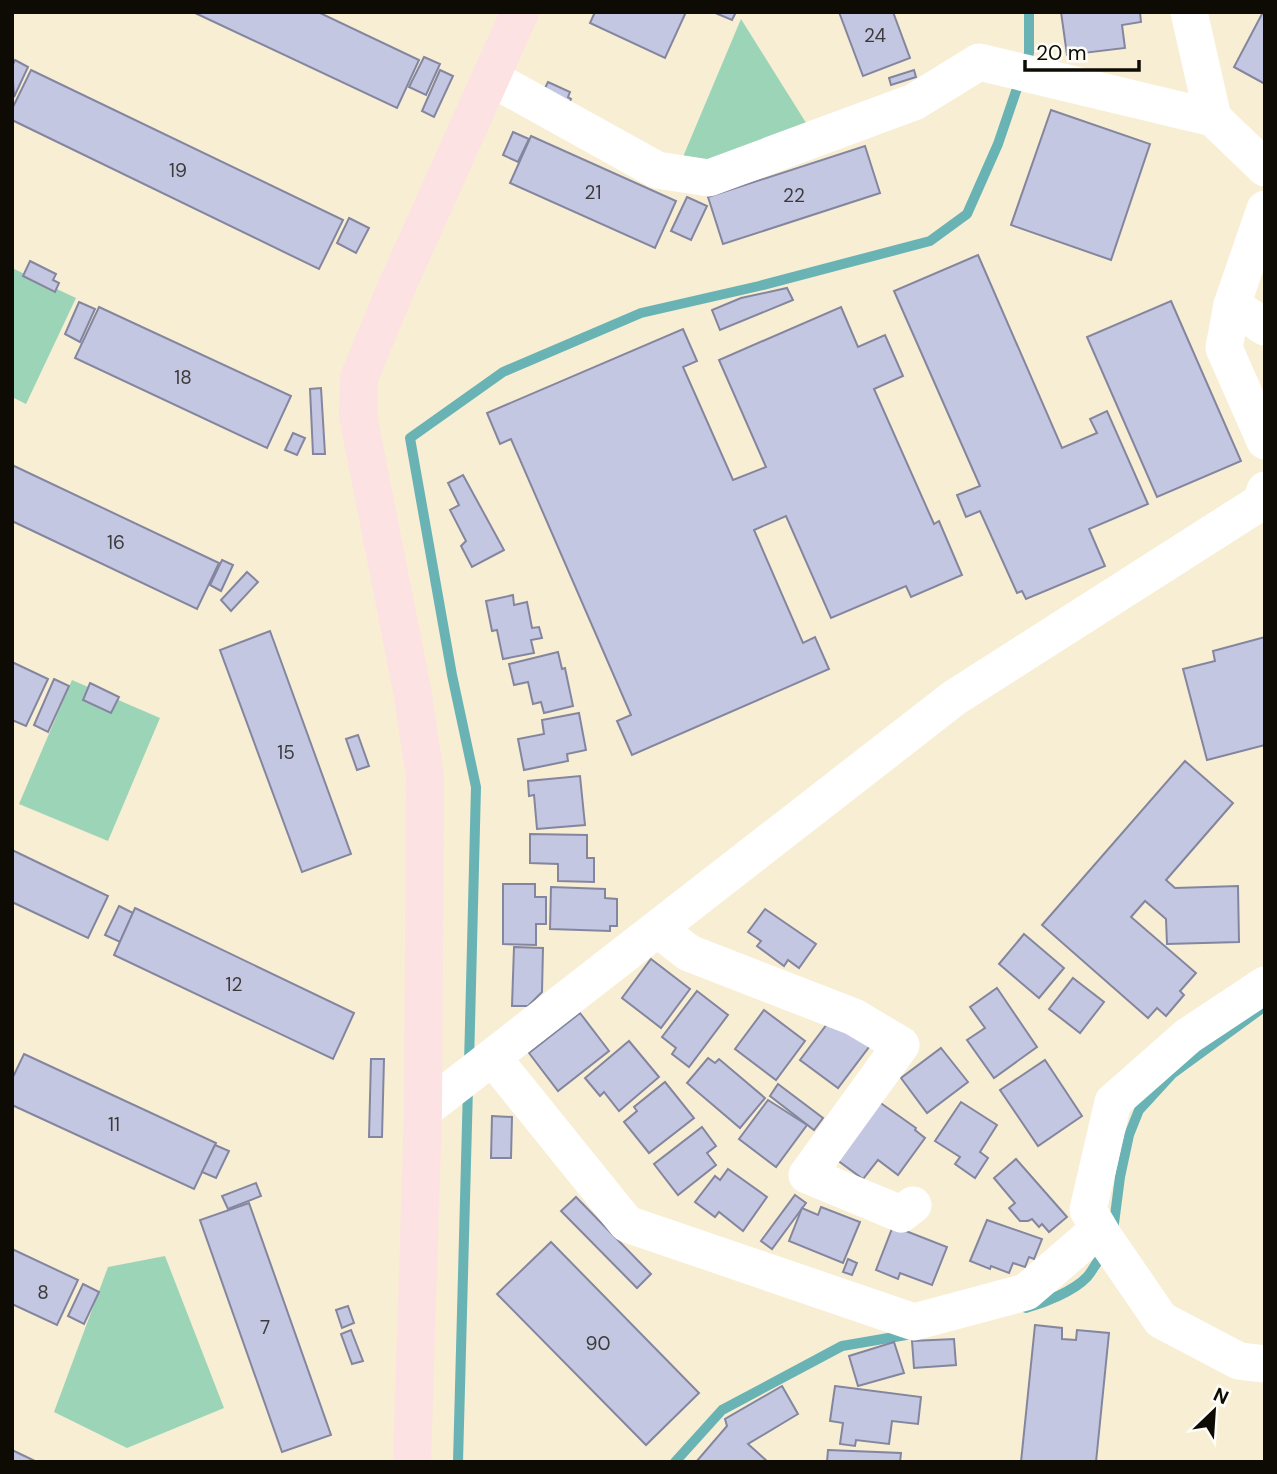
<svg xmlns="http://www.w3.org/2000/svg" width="1277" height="1474" viewBox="0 0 1277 1474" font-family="'DM Sans',sans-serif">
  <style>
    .green { fill: #9cd4b7 }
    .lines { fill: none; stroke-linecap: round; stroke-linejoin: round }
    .stream { stroke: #69b3b5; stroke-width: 10 }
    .building { fill: #c4c7e1; stroke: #84869f; stroke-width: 2 }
    .street { stroke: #fff; stroke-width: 37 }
    .secondary { stroke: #fce2e2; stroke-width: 38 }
    .labels { text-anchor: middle; stroke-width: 7; stroke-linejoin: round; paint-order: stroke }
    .number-label { font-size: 19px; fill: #3c3a3b }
  </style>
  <rect width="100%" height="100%" fill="#f8eed3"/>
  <g class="green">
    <path d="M741 19 813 134 677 171Z"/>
    <path d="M12 268 76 298 26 404 12 397Z"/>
    <path d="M72 680 160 718 108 841 19 804Z"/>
    <path d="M165 1256 224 1408 127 1448 54 1412 108 1267Z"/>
  </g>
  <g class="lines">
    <g class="stream">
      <path d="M469 1064 476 787 452 675 410 438 503 372 641 313 759 286 930 241 967 214 998 144 1029 53V12"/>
      <path d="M1113 1231 1120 1177 1129 1135 1139 1110 1172 1074 1265 1006"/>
      <path d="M1026 1308C1044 1303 1074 1291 1087 1277 1095 1268 1097 1258 1108 1252"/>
      <path d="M458 1462 468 1087"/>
      <path d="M675 1462 722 1410 842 1346 912 1334"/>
    </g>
  </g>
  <g class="building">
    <path d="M193 12H318L419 60 397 108Z"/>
    <path d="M595 12H686L665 58 590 23Z"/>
    <path d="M713 12H736L732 20Z"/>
    <path d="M839 12H893L910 58 863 76Z"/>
    <path d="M1061 12H1140L1141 22 1122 25 1125 48 1067 55Z"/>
    <path d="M1263 12H1265V84L1234 67Z"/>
    <path d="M424 57 440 64 426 95 409 87Z"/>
    <path d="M15 60 28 67 14 97 12 66Z"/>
    <path d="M31 70 343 220 319 269 12 120V109Z"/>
    <path d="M440 70 453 76 434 117 422 111Z"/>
    <path d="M914 70 916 77 891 85 889 78Z"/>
    <path d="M548 82 570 92 568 97 571 99 569 104 543 92Z"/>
    <path d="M1051 110 1150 144 1111 260 1011 225Z"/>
    <path d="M513 132 529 139 518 162 503 155Z"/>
    <path d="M531 136 676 201 655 248 510 183Z"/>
    <path d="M865 146 880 193 723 244 708 197Z"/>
    <path d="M687 197 707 206 691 240 671 231Z"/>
    <path d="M349 218 369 228 356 253 337 243Z"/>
    <path d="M978 255 1062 448 1097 433 1090 419 1107 411 1148 504 1089 529 1105 566 1026 599 1022 591 1017 593 980 511 966 517 957 495 980 486 894 291Z"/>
    <path d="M30 261 56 274 53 280 59 283 55 292 23 276Z"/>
    <path d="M787 288 793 300 720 330 712 310 741 298Z"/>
    <path d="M1171 301 1241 461 1157 497 1087 337Z"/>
    <path d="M79 302 95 309 80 342 65 334Z"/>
    <path d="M99 307 291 396 267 448 75 358Z"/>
    <path d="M841 307 858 347 885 335 903 376 874 389 934 524 939 521 962 575 911 597 906 586 831 618 786 516 754 530 803 643 815 637 829 669 632 755 617 721 631 715 511 439 500 444 487 413 683 329 697 361 683 367 733 480 766 467 719 360Z"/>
    <path d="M321 388 325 454H313L310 389Z"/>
    <path d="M293 433 305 438 297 455 285 450Z"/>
    <path d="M12 465 219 563 197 609 12 521Z"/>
    <path d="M463 475 504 550 472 567 461 546 466 541 450 510 459 505 448 483Z"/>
    <path d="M222 560 233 565 221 591 210 585Z"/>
    <path d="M247 572 258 582 231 611 221 600Z"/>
    <path d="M513 595 514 605 527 602 532 628 539 627 542 638 531 640 534 653 503 659 497 630 492 631 486 601Z"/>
    <path d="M270 631 351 854 302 872 220 650Z"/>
    <path d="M1265 637V745L1207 760 1183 669 1215 661 1213 651Z"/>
    <path d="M558 652 562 669 565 668 573 706 544 713 541 702 533 704 528 682 514 685 509 664Z"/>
    <path d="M12 662 48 679 26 726 12 720Z"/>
    <path d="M54 679 69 686 48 732 34 725Z"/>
    <path d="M90 683 119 697 111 713 83 700Z"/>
    <path d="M579 713 586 750 567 754 568 761 524 770 518 739 544 734 542 720Z"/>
    <path d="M358 735 369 766 357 770 346 739Z"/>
    <path d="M1185 761 1233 803 1166 880 1175 888 1238 886 1239 942 1167 944 1166 919 1145 901 1131 917 1196 973 1180 991 1184 995 1166 1016 1157 1008 1148 1018 1042 925Z"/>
    <path d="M580 776 585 825 537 829 534 795 529 796 528 781Z"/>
    <path d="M530 834 587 835V858H594V882L558 881V864L530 863Z"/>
    <path d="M12 850 108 896 88 938 12 902Z"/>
    <path d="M503 884H535V897H546V924H536V945L503 944Z"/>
    <path d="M551 887 605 889V898L617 899V926H610V931L550 929Z"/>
    <path d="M119 906 133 913 120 942 105 935Z"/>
    <path d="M135 908 354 1013 333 1059 114 955Z"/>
    <path d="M765 909 816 944 799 968 788 960 784 966 757 946 761 941 748 932Z"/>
    <path d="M1024 934 1064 968 1039 998 999 964Z"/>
    <path d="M514 947 543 948 542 992 528 1006H512Z"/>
    <path d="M651 959 690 989 661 1028 622 998Z"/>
    <path d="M1073 978 1104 1002 1080 1033 1049 1009Z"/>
    <path d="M997 988 1037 1047 994 1078 967 1040 985 1028 970 1007Z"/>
    <path d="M697 991 728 1015 689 1067 672 1054 676 1048 662 1037Z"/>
    <path d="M764 1010 805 1041 776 1080 735 1049Z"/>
    <path d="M580 1013 609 1051 558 1091 529 1053Z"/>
    <path d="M830 1020 872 1043 838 1088 800 1060Z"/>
    <path d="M629 1041 659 1077 619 1111 604 1092 600 1096 585 1078Z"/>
    <path d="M941 1048 968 1082 927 1113 901 1078Z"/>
    <path d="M24 1054 216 1143 194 1189 12 1105V1079Z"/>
    <path d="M708 1058 715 1063 719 1059 765 1098 740 1128 687 1083Z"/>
    <path d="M371 1059H384L382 1137H369Z"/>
    <path d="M1045 1060 1082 1116 1038 1146 1000 1090Z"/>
    <path d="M665 1082 694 1118 649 1153 624 1122 637 1111 634 1107Z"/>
    <path d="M778 1084 823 1118 814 1130 770 1096Z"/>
    <path d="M875 1099 916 1128 915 1130 925 1138 898 1175 878 1160 863 1179 833 1157Z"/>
    <path d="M768 1100 807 1125 776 1167 739 1139Z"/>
    <path d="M961 1102 997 1125 980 1152 988 1158 975 1178 955 1164 960 1157 935 1141Z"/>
    <path d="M492 1116 512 1117 511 1158H491Z"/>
    <path d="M702 1127 716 1146 707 1153 716 1165 678 1195 654 1164Z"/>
    <path d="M215 1145 229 1151 216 1178 202 1172Z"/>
    <path d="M1016 1159 1067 1217 1049 1232 1042 1224 1039 1227 1032 1219 1028 1221H1020L1009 1208 1015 1203 994 1178Z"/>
    <path d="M728 1169 767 1197 743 1231 719 1212 715 1217 695 1202 715 1176 720 1180Z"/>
    <path d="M256 1183 261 1196 228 1209 222 1196Z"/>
    <path d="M795 1195 806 1203 772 1249 761 1241Z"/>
    <path d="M576 1197 651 1274 637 1288 561 1211Z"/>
    <path d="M249 1203 331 1435 282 1452 200 1220Z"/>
    <path d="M821 1207 860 1222 843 1263 789 1241 802 1208 818 1215Z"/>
    <path d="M987 1220 1042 1239 1034 1259 1029 1257 1025 1267 1013 1263 1009 1273 991 1266 990 1269 970 1261Z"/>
    <path d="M893 1226 947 1247 932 1285 900 1273 898 1279 876 1270Z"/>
    <path d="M551 1242 699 1393 646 1445 497 1294Z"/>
    <path d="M12 1249 78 1280 57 1325 12 1304Z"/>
    <path d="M848 1259 857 1263 852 1275 843 1272Z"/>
    <path d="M83 1284 99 1292 84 1324 68 1316Z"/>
    <path d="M348 1306 354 1323 342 1328 336 1310Z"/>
    <path d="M1035 1325 1062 1328V1339L1076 1340 1077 1330 1109 1333 1096 1462H1021Z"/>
    <path d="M351 1330 363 1361 352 1364 341 1334Z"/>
    <path d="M954 1339 956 1365 914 1368 912 1341Z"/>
    <path d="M894 1342 904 1373 858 1386 849 1356Z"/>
    <path d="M782 1386 798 1414 748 1444 768 1462H696L727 1426 725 1419Z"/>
    <path d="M835 1386 921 1397 918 1424 892 1421 889 1444 856 1440 855 1446 840 1444 843 1423 830 1421Z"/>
    <path d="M12 1450 37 1462H12Z"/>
    <path d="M828 1450 901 1453 900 1462H827Z"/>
  </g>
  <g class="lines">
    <g class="street">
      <path d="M1189 12 1213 118 1265 168"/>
      <path d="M491 78 657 170 709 178 914 102 979 62 1213 118"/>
      <path d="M1265 209 1232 305 1265 327"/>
      <path d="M1232 305 1224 348 1265 441"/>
      <path d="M658 929 689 953 854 1017 901 1045 807 1175 901 1214 913 1205"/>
      <path d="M1265 985 1188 1036 1113 1102 1088 1210 1104 1237 1161 1320 1239 1361 1265 1364"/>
      <path d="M493 1058 627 1224 914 1322 1026 1292 1099 1229"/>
      <path d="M423 1111 954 698 1261 502 1265 490"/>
    </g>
    <path class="secondary" d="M412 1462 423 1111 425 777 412 690 358 416 359 378 394 293 520 12"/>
  </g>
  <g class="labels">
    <g class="number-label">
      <text x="875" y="42">24</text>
      <text x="178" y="177">19</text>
      <text x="593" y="199">21</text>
      <text x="794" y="202">22</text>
      <text x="183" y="384">18</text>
      <text x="116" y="549">16</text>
      <text x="286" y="759">15</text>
      <text x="234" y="991">12</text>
      <text x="114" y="1131">11</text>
      <text x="43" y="1299">8</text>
      <text x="265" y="1334">7</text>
      <text x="598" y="1350">90</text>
    </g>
  </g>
  <rect width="1277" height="1474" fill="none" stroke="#0e0b04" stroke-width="28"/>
  <g transform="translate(1214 1411) rotate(25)" stroke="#fefcf7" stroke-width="5" paint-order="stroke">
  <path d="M0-5L12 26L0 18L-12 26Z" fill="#0e0b04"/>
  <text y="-10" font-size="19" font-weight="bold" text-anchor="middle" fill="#0e0b04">N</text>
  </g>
  <path d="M1025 60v10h114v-10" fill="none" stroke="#0e0b04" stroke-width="3.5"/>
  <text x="1036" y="60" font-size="21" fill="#0e0b04" stroke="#fefcf7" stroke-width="5" paint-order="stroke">20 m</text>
</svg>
